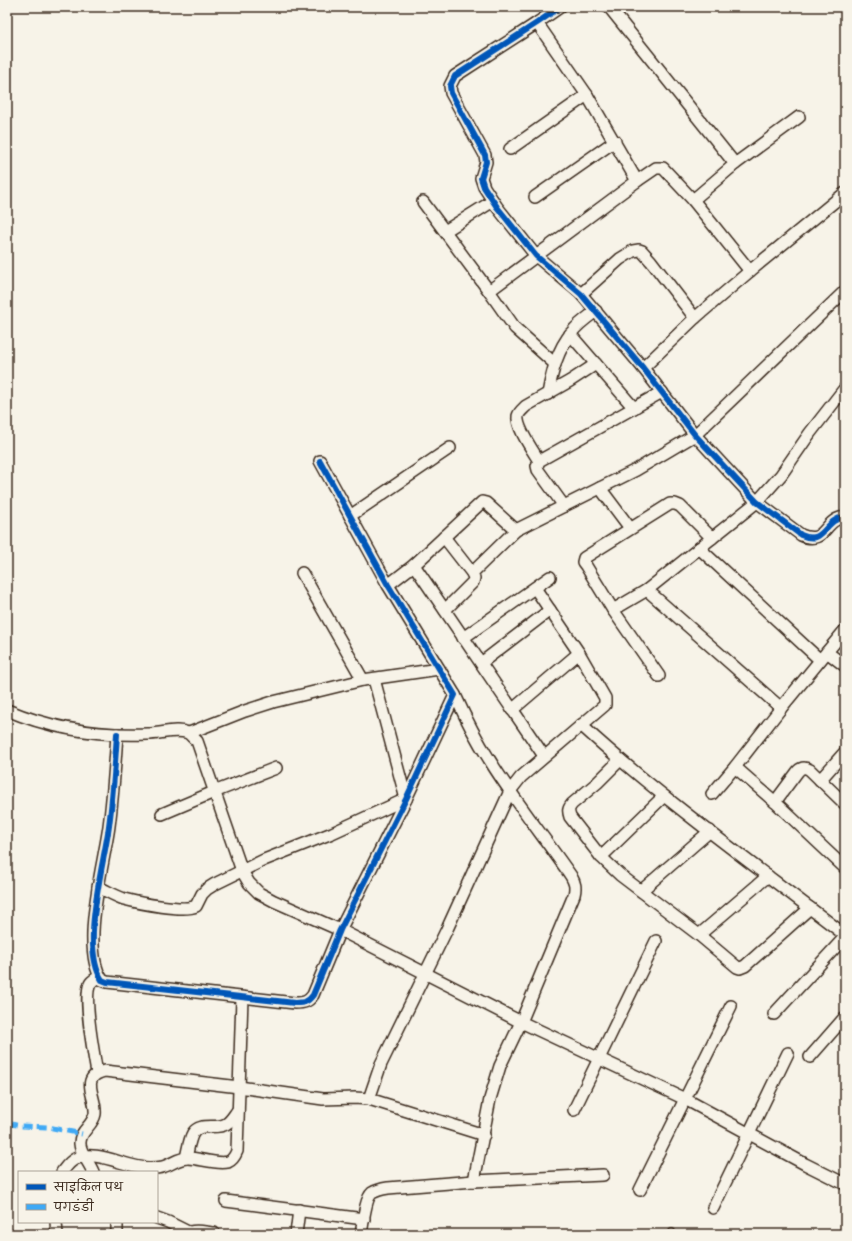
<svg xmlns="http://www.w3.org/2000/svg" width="852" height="1241" viewBox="0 0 852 1241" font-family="Sriracha,'Playpen Sans Deva',sans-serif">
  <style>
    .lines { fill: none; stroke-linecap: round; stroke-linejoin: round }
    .lane-casing { stroke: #3b2a1e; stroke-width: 8 }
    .street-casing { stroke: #3b2a1e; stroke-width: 14 }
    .lane { stroke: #f7f3e8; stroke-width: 5.5 }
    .street { stroke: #f7f3e8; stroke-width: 11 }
    .quiet { stroke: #3fa9f5; stroke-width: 5; stroke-dasharray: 10 5; stroke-linecap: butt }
    .cycleway-casing { stroke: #f7f3e8; stroke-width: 8 }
    .cycleway { stroke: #0057b8; stroke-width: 6 }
  </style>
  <rect width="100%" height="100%" fill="#f7f3e8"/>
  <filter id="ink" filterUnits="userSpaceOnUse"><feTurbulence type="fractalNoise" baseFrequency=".025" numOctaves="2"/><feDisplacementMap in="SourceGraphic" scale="8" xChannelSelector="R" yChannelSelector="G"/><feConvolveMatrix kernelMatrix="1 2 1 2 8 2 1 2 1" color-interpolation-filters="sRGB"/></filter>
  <g filter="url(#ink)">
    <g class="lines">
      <g class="lane-casing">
        <path id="lane" d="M672 1232V1234"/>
      </g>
      <g class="street-casing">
        <g id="street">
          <path d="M560 7 537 23 455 76 450 86 451 93 485 155 486 162 481 178 484 187 497 207 536 256 581 294 643 368 695 435 757 502 801 535C826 546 823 519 845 517"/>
          <path d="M609 7 735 164 693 200"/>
          <path d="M537 23 587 95 637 181"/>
          <path d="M510 149 587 95"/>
          <path d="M735 164 799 117"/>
          <path d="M535 197 615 141"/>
          <path d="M423 202 489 291 637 181 656 168H663L693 200 750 271"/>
          <path d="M445 231 493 201"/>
          <path d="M489 291 515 328 555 364"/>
          <path d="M581 294 620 259 633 251 639 250 642 251 651 261 695 318"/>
          <path d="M570 334 634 408"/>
          <path d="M643 368 695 318 750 271 845 193"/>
          <path d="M548 394C552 372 557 350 572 332 578 324 588 317 596 311"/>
          <path d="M539 461C533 451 516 427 518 416 519 412 523 409 526 406L570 381 596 364"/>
          <path d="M600 488 630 528"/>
          <path d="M564 506 538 470 537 466 539 461 662 392"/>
          <path d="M350 516 450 448"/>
          <path d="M444 537 472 573"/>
          <path d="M699 548 820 660"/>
          <path d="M414 565 544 756"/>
          <path d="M302 573 363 680"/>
          <path d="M388 585 414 565 482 502 486 503 516 530"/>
          <path d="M445 610 473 582 474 578 472 573 516 530 636 470 695 435 845 291"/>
          <path d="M613 610 647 590"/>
          <path d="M463 638 550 577"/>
          <path d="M827 652 845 666"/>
          <path d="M481 663 550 610"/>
          <path d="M659 676 613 610 586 566 583 562 584 558 670 504H675L680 506 712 538"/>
          <path d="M455 695C465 717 476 739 489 759 514 800 544 837 571 876 575 883 576 887 574 895L521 1022 500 1066 490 1099 474 1181"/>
          <path d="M781 708 647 590 757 502 781 475 810 433 845 388"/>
          <path d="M7 710C52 729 100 736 148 734 160 734 177 728 188 733 191 735 194 739 197 741L242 871 249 883 259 893 274 901 340 930 521 1022 685 1099 805 1164 845 1184"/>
          <path d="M512 710 579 653"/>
          <path d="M581 725C664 801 756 866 845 935"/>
          <path d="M189 733 245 711 273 702 363 680 439 669"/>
          <path d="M117 734C115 765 113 796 109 826 104 865 80 946 102 980L107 982 295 1003C304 1003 308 1002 313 995L340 930 406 799 455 695 388 585 320 461"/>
          <path d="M620 760 597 783 572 804C568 809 568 811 570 817L601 857 620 875 699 935 737 967 740 968 745 966 810 908"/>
          <path d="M735 767 775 802 845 868"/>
          <path d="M820 780 845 752"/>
          <path d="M712 794 735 767 781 708 845 630"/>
          <path d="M775 802 798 771C802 767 805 767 810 770L845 804"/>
          <path d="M162 814 214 792 276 768"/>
          <path d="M601 857 664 796"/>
          <path d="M98 887C107 891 115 896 124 899 139 903 184 912 196 906L202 894 207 889 215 884 264 860 332 833 406 799 374 679"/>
          <path d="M641 891 710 831"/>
          <path d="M699 935 768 876"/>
          <path d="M774 1014 845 937"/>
          <path d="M810 1057 845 1017"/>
          <path d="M97 1073C94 1056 83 997 90 984 92 980 96 979 100 976"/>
          <path d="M369 1099 381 1064 448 927 510 791 521 777 605 705V698L579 653 535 588"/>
          <path d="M574 1110 656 941"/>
          <path d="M186 1158C188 1150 189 1140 193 1133 200 1122 216 1130 226 1124 231 1121 234 1115 238 1110"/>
          <path d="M62 1172C66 1167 69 1162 75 1159 96 1148 128 1169 150 1168 154 1168 159 1168 162 1167 171 1165 178 1158 188 1158 199 1158 217 1165 228 1162 233 1160 235 1156 237 1151L242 998"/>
          <path d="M93 1172C90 1164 80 1152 80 1144 79 1131 93 1126 95 1114 97 1097 78 1077 105 1071L239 1087 323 1099 355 1098 369 1099 484 1135"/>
          <path d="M640 1190 731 1006"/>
          <path d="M226 1201 364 1219"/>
          <path d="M713 1208 788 1053"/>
          <path d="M157 1218 168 1222 188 1232"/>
          <path d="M56 1222 57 1234"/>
          <path d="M117 1222V1234"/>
          <path d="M185 1234C193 1229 205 1232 214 1233"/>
          <path d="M296 1234 299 1210"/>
          <path d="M361 1234C363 1224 365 1199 372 1193 377 1190 382 1189 388 1188L474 1181 603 1175"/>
        </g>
      </g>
      <use href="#lane" class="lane"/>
      <use href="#street" class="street"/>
      <path class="quiet" d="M7 1123 21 1126 48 1127 82 1134"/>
      <g class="cycleway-casing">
        <g id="cycleway">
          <path d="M560 7 537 23 455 76 450 86 451 93 485 155 486 162 481 178 484 187 497 207 536 256 581 294 643 368 695 435 757 502 801 535C826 546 823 519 845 517"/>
          <path d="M117 734C115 765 113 796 109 826 104 865 80 946 102 980L107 982 295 1003C304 1003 308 1002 313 995L340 930 406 799 455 695 388 585 320 461"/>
        </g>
      </g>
      <use href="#cycleway" class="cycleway"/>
    </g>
  </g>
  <rect width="852" height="1241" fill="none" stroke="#f7f3e8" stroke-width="24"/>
  <rect x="12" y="12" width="828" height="1217" fill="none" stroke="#3b2a1e" stroke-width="1.5" filter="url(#ink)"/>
  <rect x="18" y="1171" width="140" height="52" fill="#f7f3e8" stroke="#aca397"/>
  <rect x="26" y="1184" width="20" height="6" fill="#0057b8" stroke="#aca397"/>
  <text x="54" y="1191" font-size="12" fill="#3b2a1e">साइकिल पथ</text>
  <rect x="26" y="1204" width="20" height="6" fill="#3fa9f5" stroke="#aca397"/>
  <text x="54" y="1211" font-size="12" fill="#3b2a1e">पगडंडी</text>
</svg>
